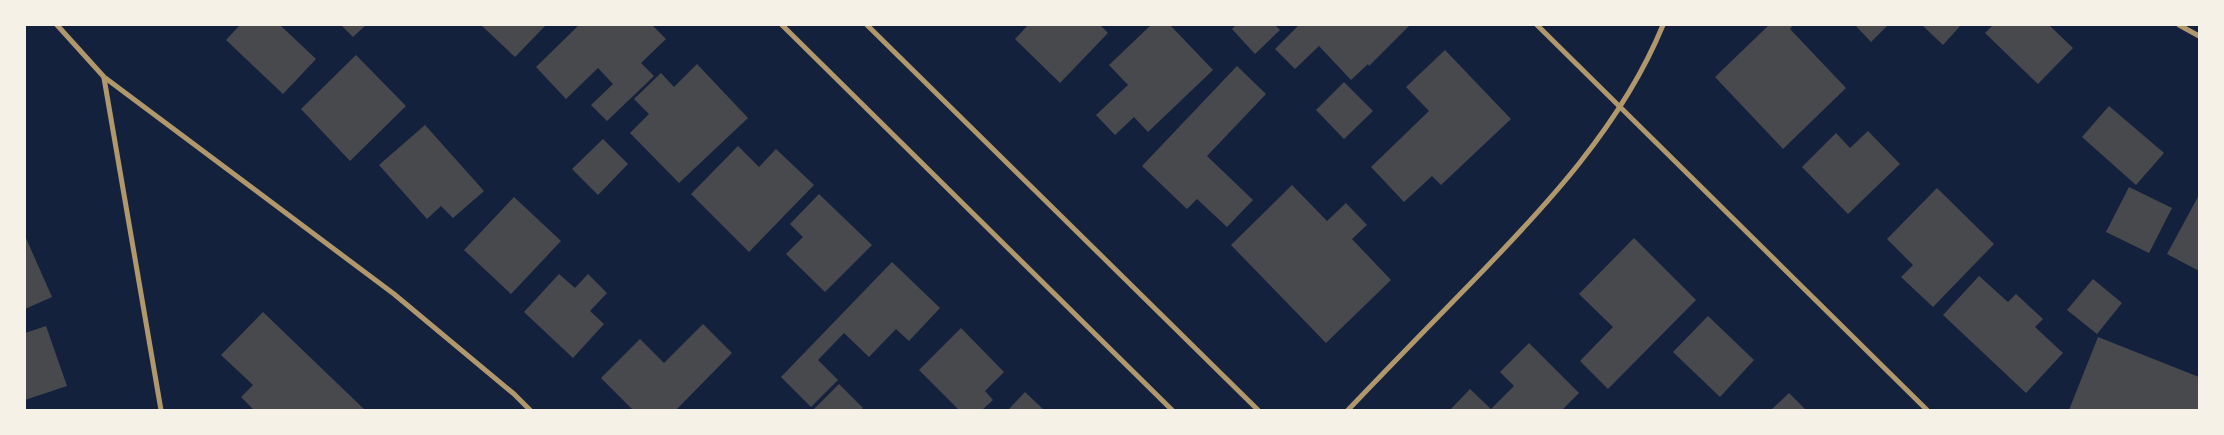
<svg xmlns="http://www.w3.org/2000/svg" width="2224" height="435" viewBox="0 0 2224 435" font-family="Raleway,sans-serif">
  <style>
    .building { fill: #48494c }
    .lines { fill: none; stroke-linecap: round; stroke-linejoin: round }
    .minor { stroke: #b1986c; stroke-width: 5 }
  </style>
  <rect width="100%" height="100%" fill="#14213d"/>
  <g class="building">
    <path d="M240 25H280L316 59 283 94 226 40Z"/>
    <path d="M341 25H366L353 37Z"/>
    <path d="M481 25H546L515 57Z"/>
    <path d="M579 25H652L666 39 641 63 654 76 607 121 591 105 613 84 598 68 566 99 536 67Z"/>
    <path d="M1028 25H1100L1108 33 1060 83 1015 39Z"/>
    <path d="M1151 25H1170L1213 70 1148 132 1134 117 1115 135 1096 115 1128 85 1109 65Z"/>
    <path d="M1236 25H1275L1280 30 1255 54 1232 29Z"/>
    <path d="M1299 25H1410L1369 66 1368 64 1351 80 1319 46 1295 69 1275 49Z"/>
    <path d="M1769 25H1793L1790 29 1846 88 1783 149 1715 77Z"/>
    <path d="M1855 25H1888L1871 42Z"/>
    <path d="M1922 25H1961L1943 45Z"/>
    <path d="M1993 25H2049L2073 48 2038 84 1985 33Z"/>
    <path d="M1445 50 1511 119 1441 185 1432 176 1404 202 1371 167 1429 111 1406 87Z"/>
    <path d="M356 55 406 106 350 161 301 109Z"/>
    <path d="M697 64 748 118 679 183 630 133 649 114 634 99 661 73 674 87Z"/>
    <path d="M1237 66 1266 94 1207 156 1253 200 1227 227 1197 199 1187 209 1142 166Z"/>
    <path d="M1344 82 1373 111 1344 139 1316 110Z"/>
    <path d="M2109 106 2164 153 2136 185 2082 137Z"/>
    <path d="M425 125 484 191 453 218 441 206 427 219 379 165Z"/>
    <path d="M1868 131 1900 164 1848 214 1802 167 1836 133 1850 148Z"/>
    <path d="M603 139 628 164 598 195 572 169Z"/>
    <path d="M738 146 759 167 776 149 814 185 749 252 691 194Z"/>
    <path d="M1292 185 1327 221 1346 203 1367 225 1352 239 1391 280 1326 343 1231 245Z"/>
    <path d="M2129 187 2172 208 2149 253 2106 232Z"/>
    <path d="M1937 188 1994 244 1933 307 1901 277 1913 265 1887 239Z"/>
    <path d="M819 194 872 245 825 292 786 254 803 237 790 224Z"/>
    <path d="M2199 195V271L2167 254Z"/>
    <path d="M514 197 561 241 511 294 464 250Z"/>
    <path d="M25 236 52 297 25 309Z"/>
    <path d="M1634 238 1696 300 1608 389 1580 361 1613 327 1579 294Z"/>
    <path d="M892 262 940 308 909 341 896 329 869 357 844 333 818 360 838 380 811 407 781 377Z"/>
    <path d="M559 274 575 288 588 274 607 293 590 311 604 324 573 358 524 312Z"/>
    <path d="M1979 276 2008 302 2016 294 2043 319 2035 327 2063 353 2026 393 1943 315Z"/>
    <path d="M2093 279 2122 303 2097 334 2067 310Z"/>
    <path d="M263 312 365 410H254L241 397 253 385 221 355Z"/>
    <path d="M1708 316 1754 360 1720 397 1673 352Z"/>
    <path d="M703 324 732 353 676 410H633L601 378 640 339 664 363Z"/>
    <path d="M46 326 67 386 25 400V333Z"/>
    <path d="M961 328 1004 372 985 391 993 400 982 410H959L919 370Z"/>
    <path d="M2098 337 2199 377V410H2069Z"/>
    <path d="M1529 343 1579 393 1562 410H1450L1470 389 1491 409 1514 386 1500 372Z"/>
    <path d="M839 384 863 408 861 410H813Z"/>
    <path d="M1025 392 1044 410H1008Z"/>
    <path d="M1789 393 1806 410H1771Z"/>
  </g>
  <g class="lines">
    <g class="minor">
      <path d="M57 25 104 77 394 294 514 394 530 410"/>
      <path d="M782 25 1172 410"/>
      <path d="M867 25 1258 410"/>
      <path d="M1537 25 1927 410"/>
      <path d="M2179 25 2199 36"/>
      <path d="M104 78 161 410"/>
      <path d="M1348 410C1389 367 1430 325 1472 282 1546 206 1622 125 1663 25"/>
    </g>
  </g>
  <rect width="2224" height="435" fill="none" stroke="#f6f1e7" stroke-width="52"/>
</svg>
